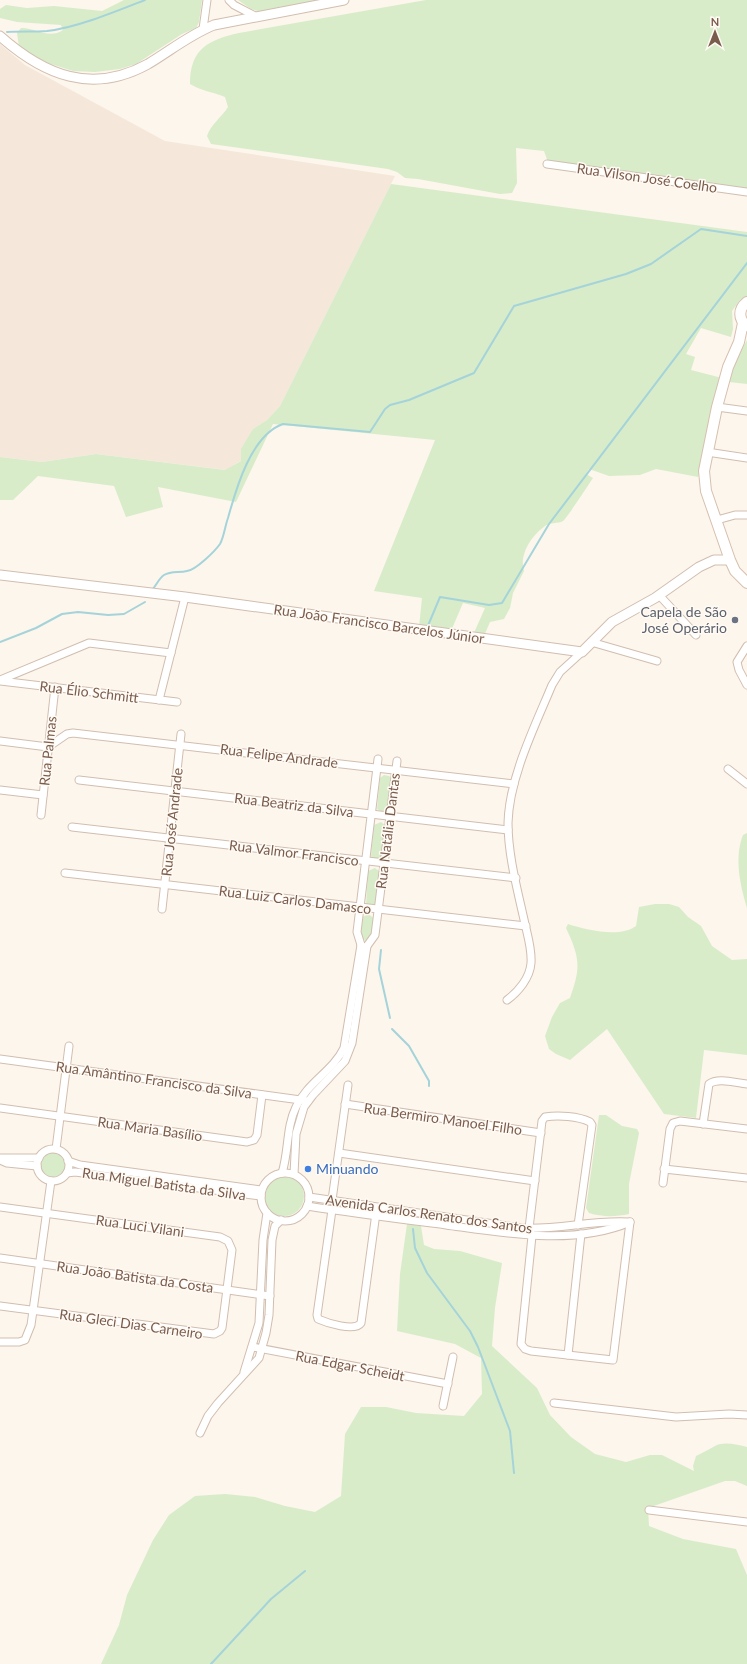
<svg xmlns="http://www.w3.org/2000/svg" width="747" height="1664" viewBox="0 0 747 1664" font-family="Lato,sans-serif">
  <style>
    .residential { fill: #f5e8da }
    .green { fill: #d8ecc9 }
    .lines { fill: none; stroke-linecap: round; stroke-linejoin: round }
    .stream { stroke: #a5d3da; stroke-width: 2 }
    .minor-casing { stroke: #d1beb0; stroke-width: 9 }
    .tertiary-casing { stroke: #d1beb0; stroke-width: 11 }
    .secondary-casing { stroke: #d6c0b0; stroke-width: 12 }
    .minor { stroke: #fff; stroke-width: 7 }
    .tertiary { stroke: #fff; stroke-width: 9 }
    .secondary { stroke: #fff; stroke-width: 10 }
    .worship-dot { fill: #6b7280; stroke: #fffaf3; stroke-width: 1.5 }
    .shop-dot { fill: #3f7fe0; stroke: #fffaf3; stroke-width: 1.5 }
    .labels { text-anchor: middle; stroke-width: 3; stroke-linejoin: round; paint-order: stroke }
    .street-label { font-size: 14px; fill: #7a5c4d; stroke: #fffaf3 }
    .worship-label { font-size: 14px; fill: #5b616d; stroke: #fffaf3; text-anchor: end }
    .shop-label { font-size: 14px; fill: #366cbe; stroke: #fffaf3; text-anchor: start }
  </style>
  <rect width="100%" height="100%" fill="#fdf6ec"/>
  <path class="residential" d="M0 44 25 65 165 141 395 176 280 406 267 420 253 429 242 460 226 470 96 454 42 462 0 457Z"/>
  <g class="green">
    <path d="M124 0H202L199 22 196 28 182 34 136 64 120 69 95 72 73 71 32 58 19 47 17 33 21 28C34 27 49 40 63 30L61 25 17 22 0 18V9L6 5 27 8 54 6 102 11Z"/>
    <path d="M238 0H325L261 12 251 9Z"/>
    <path d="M426 0H747V190L548 162 544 151 516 148 517 183 512 193 500 194 418 179 405 178 397 172 388 169 211 144 207 136C211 124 221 118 228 107L225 97C213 92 201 91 190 84 190 49 208 40 239 33Z"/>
    <path d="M391 184 747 232V297L740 300 732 311 733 329 731 337 701 328 686 354 695 357 691 370 722 378 698 477 656 469 640 475 609 476 589 469 586 474 593 478C589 484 567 518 563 521 558 524 550 522 545 526 531 536 519 555 524 571L513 593 510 608 504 619 490 622 484 636 473 635 485 608 463 603 451 631 419 627 422 598 374 591 435 440 273 424 236 502 158 487 163 507 126 517 114 486 38 476 13 500H0V457L42 462 96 454 225 470 241 461V449L253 429 267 420 280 406Z"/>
    <path d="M747 340V384L729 382 736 360Z"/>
    <path d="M384 775 389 776 392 779 389 810 384 813 377 809 380 778Z"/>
    <path d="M381 822 386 826 383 857 378 860 372 858 371 856 374 825Z"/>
    <path d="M747 833V908C740 885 734 858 743 835Z"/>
    <path d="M375 868 380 872 377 903 375 905H366L368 871Z"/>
    <path d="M655 904H669L679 907 688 917 701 926 712 946 732 960 747 959V1055L704 1050 696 1118 664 1114 607 1029 570 1060 556 1054 549 1049 545 1036 552 1017 560 1003 570 998C581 967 580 958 566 928L568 924C586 930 620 938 636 926L639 907Z"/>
    <path d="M368 914 375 919 373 937 366 941 360 936 363 917Z"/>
    <path d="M599 1115H606L622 1126 637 1129 639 1133 629 1184V1214C615 1217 602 1217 589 1213L586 1208Z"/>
    <circle cx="53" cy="1164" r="13"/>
    <circle cx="284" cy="1196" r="20"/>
    <path d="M407 1224 421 1226 424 1245 434 1249 460 1251 502 1263 495 1308 492 1346 537 1388 550 1415 571 1437 595 1454 626 1462 650 1455H662L694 1471 693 1466 696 1456C703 1453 709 1449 715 1446 724 1441 738 1445 747 1447V1486L735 1481H725L648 1508 649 1526 683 1539 736 1549 747 1575V1664H101L119 1625 127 1595 153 1540 169 1515 195 1496 225 1494 255 1497 285 1506 315 1512 341 1496 345 1434 361 1407H386L416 1413 464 1416 482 1394 481 1358 455 1344 397 1331 400 1274Z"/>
  </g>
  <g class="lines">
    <g class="stream">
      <path d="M7 32C20 31 34 32 47 31 76 28 117 11 145 0"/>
      <path d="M152 590C156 586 159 578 164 575 171 571 179 573 187 571 196 570 215 551 220 544 224 537 225 526 228 518 236 489 251 435 283 424L370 432 385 409 390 405 409 400 474 373 514 306 626 274 651 264 701 229 747 236"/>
      <path d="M427 628 440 597 489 605 502 603 549 524 747 263"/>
      <path d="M0 642 36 628 62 614 78 612 108 615 124 614 145 602"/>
      <path d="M381 950 379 969 390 1018"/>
      <path d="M392 1029 409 1046 429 1081V1086"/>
      <path d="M413 1229 415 1248 427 1273 470 1331 478 1347 510 1431 514 1473"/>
      <path d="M211 1664 271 1599 305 1571"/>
    </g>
    <g class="minor-casing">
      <g id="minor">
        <path d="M229 0 234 5 255 16"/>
        <path d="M203 29 207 0"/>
        <path d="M547 164 747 192"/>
        <path d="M717 407 747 411"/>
        <path d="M707 452 747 458"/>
        <path d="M717 520 735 515H747"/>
        <path d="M659 595 696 635"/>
        <path d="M591 642 657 661"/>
        <path d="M747 646 737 662 739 670 747 685"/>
        <path d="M0 680 89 643 171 653"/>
        <path d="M0 681 177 702"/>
        <path d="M159 700 185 597"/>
        <path d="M0 741 48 747 67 734 73 733 514 784"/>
        <path d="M728 769 747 784"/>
        <path d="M79 780 508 830"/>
        <path d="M0 790 43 795"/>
        <path d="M41 815 55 687"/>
        <path d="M72 827 516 878"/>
        <path d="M65 873 526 926"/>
        <path d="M162 909 181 734"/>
        <path d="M361 945 357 932 378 759"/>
        <path d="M367 946 375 935 397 761"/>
        <path d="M507 1000C518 992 530 978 531 963 532 950 528 937 525 924 518 892 508 856 508 823 509 778 535 726 552 685L560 672 582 652"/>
        <path d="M0 1059 308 1101"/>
        <path d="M345 1104 541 1133"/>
        <path d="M0 1108 247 1142 254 1140 257 1135 262 1095"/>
        <path d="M703 1124 709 1084C718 1077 736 1083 747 1084"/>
        <path d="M56 1149 69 1046"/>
        <circle cx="53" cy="1165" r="16"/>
        <path d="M339 1153 535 1181"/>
        <path d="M0 1158H39"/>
        <path d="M0 1160 7 1163 37 1166"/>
        <path d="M68 1161 80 1165 261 1190"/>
        <path d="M664 1169 747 1178"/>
        <circle cx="285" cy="1197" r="24"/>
        <path d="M67 1173 75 1172 261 1196"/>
        <path d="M282 1173C289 1151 286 1127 296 1107 307 1083 333 1071 344 1048L361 945"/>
        <path d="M294 1174 296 1134 304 1107 313 1095 345 1061 352 1043 367 946"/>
        <path d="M663 1183 670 1129 673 1123 680 1121 747 1129"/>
        <path d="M309 1197 522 1228C558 1230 592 1220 628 1222"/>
        <path d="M332 1200 348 1085"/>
        <path d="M307 1206C353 1213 400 1219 446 1225 504 1233 574 1246 630 1222"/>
        <path d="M0 1207 220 1237 228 1241 232 1250 222 1328 220 1331 214 1334 0 1306"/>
        <path d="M332 1210 317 1315 318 1319C327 1323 355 1332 361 1323L376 1213"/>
        <path d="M578 1225 592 1125 590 1122C578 1116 558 1115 545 1117L542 1121 529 1228 532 1236 521 1344 525 1349 531 1351 613 1360 630 1222"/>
        <path d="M0 1258 270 1296"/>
        <path d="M0 1342H19L25 1340 31 1325 51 1181"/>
        <path d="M253 1347 448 1384"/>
        <path d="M568 1355 581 1234"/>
        <path d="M244 1372 259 1323 263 1240 267 1213"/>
        <path d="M554 1403 676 1417 729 1414 747 1415"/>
        <path d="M443 1406 453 1357"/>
        <path d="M200 1433 208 1416 218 1403 259 1358 266 1333 269 1315 272 1240 275 1226 281 1220"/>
        <path d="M649 1510 747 1522"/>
      </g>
    </g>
    <g class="tertiary-casing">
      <g id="tertiary">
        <path d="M0 36C44 75 92 95 148 64 170 51 189 35 214 25L344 0"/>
        <path d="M0 575 185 597 582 652 612 622 655 598 699 567 714 560H730"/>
      </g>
    </g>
    <g class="secondary-casing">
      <g id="secondary">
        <path d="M747 302C738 309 738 319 747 326"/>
        <path d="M743 323 739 342 728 367 717 407 704 471 706 491 730 560 735 571 747 583"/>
      </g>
    </g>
    <use href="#minor" class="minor"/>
    <use href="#tertiary" class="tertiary"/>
    <use href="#secondary" class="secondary"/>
  </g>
  <circle class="worship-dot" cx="735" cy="620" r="4"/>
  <circle class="shop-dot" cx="308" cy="1169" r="4"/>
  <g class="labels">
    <g class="street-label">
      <text transform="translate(647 178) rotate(8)" y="5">Rua Vilson José Coelho</text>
      <text transform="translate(379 624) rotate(8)" y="5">Rua João Francisco Barcelos Júnior</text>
      <text transform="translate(89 692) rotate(7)" y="5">Rua Élio Schmitt</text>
      <text transform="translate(48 751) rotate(-84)" y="5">Rua Palmas</text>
      <text transform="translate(279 756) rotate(7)" y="5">Rua Felipe Andrade</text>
      <text transform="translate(294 805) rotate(7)" y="5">Rua Beatriz da Silva</text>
      <text transform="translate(172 822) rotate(-84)" y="5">Rua José Andrade</text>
      <text transform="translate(388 831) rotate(-83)" y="5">Rua Natália Dantas</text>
      <text transform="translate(294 853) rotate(7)" y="5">Rua Valmor Francisco</text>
      <text transform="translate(295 900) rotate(7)" y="5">Rua Luiz Carlos Damasco</text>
      <text transform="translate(154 1080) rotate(8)" y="5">Rua Amântino Francisco da Silva</text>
      <text transform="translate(443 1119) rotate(8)" y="5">Rua Bermiro Manoel Filho</text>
      <text transform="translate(150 1129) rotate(8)" y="5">Rua Maria Basílio</text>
      <text transform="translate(164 1184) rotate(8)" y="5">Rua Miguel Batista da Silva</text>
      <text transform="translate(429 1214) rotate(8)" y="5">Avenida Carlos Renato dos Santos</text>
      <text transform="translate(140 1226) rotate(8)" y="5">Rua Luci Vilani</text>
      <text transform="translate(135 1277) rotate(8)" y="5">Rua João Batista da Costa</text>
      <text transform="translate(131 1324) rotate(8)" y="5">Rua Gleci Dias Carneiro</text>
      <text transform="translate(350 1366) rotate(11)" y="5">Rua Edgar Scheidt</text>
    </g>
    <g class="worship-label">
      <text x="727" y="617">Capela de São<tspan x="727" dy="16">José Operário</tspan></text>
    </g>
    <g class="shop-label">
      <text x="316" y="1174">Minuando</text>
    </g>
  </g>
  <g transform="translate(715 32)" stroke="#fffaf3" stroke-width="3" paint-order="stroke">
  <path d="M0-3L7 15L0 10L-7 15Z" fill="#7a5c4d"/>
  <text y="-6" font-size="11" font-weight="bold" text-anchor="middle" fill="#7a5c4d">N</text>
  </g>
</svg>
